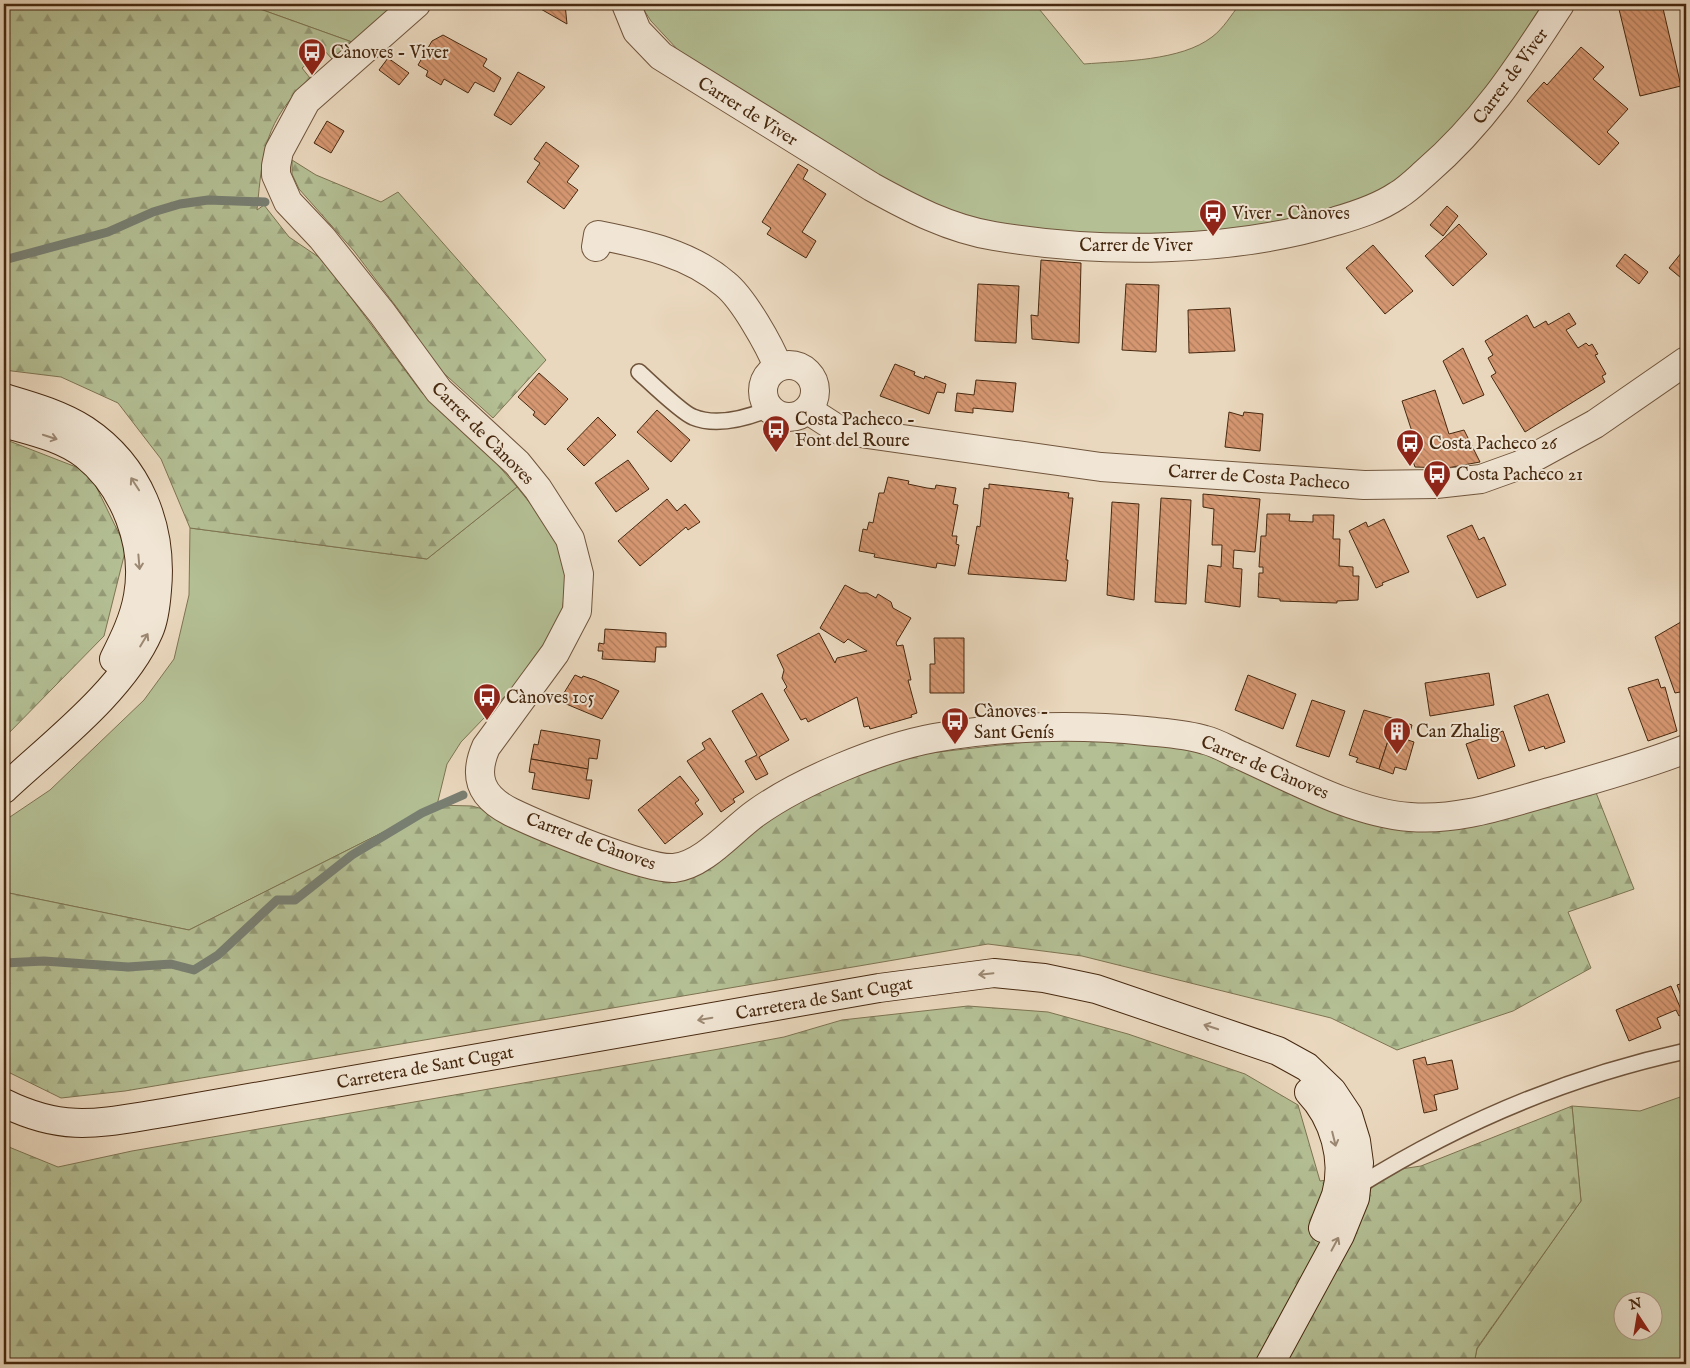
<svg xmlns="http://www.w3.org/2000/svg" width="1690" height="1368" viewBox="0 0 1690 1368" font-family="'IM FELL English',serif">
  <style>
    .green { fill: #b4bf94; stroke: #7e7452; fill-rule: evenodd }
    .forest { fill: url(#forest-firs); stroke: #7e7452 }
    .lines { fill: none; stroke-linecap: round; stroke-linejoin: round }
    .stream { stroke: #787f72; stroke-width: 9 }
    .building { fill: url(#building-back-hatch); stroke: #472910 }
    .lane-casing { stroke: #70553c; stroke-width: 18 }
    .street-casing { stroke: #70553c; stroke-width: 30 }
    .secondary-casing { stroke: #472910; stroke-width: 30 }
    .lane { stroke: #f1e6d5; stroke-width: 15 }
    .street { stroke: #f1e6d5; stroke-width: 28 }
    .secondary { stroke: #f1e6d5; stroke-width: 28 }
    .oneway { stroke: #9c8872 }
    .labels { text-anchor: middle; stroke-width: 4; stroke-linejoin: round; paint-order: stroke }
    .poi-label { font-size: 18px; fill: #472910; stroke: #f1e6d5; text-anchor: start }
    .street-label { font-size: 18px; fill: #472910; stroke: #f1e6d5 }
  </style>
  <defs>
    <pattern id="forest-firs" width="22" height="20" patternUnits="userSpaceOnUse" patternTransform="scale(1.25)"><rect width="22" height="20" fill="#b4bf94"/><path d="M5 1l3.5 6h-7zM16 11l3.5 6h-7z" fill="#949b77"/></pattern>
    <pattern id="building-back-hatch" width="6" height="6" patternUnits="userSpaceOnUse" patternTransform="scale(1.25)"><rect width="6" height="6" fill="#d59771"/><path d="M-1 5l2 2M0 0l6 6M5-1l2 2" fill="none" stroke="#af7b5b"/></pattern>
  </defs>
  <rect width="100%" height="100%" fill="#ead8be"/>
  <filter id="stains"><feTurbulence type="fractalNoise" baseFrequency=".004" numOctaves="4"/><feColorMatrix values="0 0 0 0 .2 0 0 0 0 .09 0 0 0 0 .02 0 0 0 .5 -.17"/></filter>
  <radialGradient id="worn" r=".72"><stop offset=".6" stop-color="#630" stop-opacity="0"/><stop offset="1" stop-color="#630" stop-opacity=".3"/></radialGradient>
  <g class="green">
    <path d="M246 4H396L352 42Z"/>
    <path d="M640 4H1035L1084 64C1122 61 1181 61 1212 37 1224 28 1231 15 1240 4H1543L1498 84 1410 170 1379 194 1336 210 1184 239 998 229 934 209 810 138 678 50 651 21Z"/>
    <path d="M517 487 541 517 558 545 567 579 561 617 541 651 508 693 461 742 447 764 437 805 189 930 4 892V821L50 790 144 700 174 659 189 595 190 528 427 559Z"/>
    <path d="M1686 1095V1364H1474L1477 1349 1581 1201 1572 1106 1640 1111ZM1622 1300H1652V1330H1622Z"/>
  </g>
  <g class="forest">
    <path d="M4 4H246L352 42 332 59 324 50 302 68 310 78C264 123 263 149 257 210L264 205 289 237 323 260 422 393 484 449 517 487 427 559 190 528 161 459 118 403 61 377 4 370Z"/>
    <path d="M292 160 316 175 381 202 398 192 546 360 493 418 437 367 401 313 354 251 299 189 292 174Z"/>
    <path d="M4 439 89 472 126 548 104 636 4 738Z"/>
    <path d="M1070 737 1140 740 1203 753 1386 825 1593 785 1634 889 1568 912 1591 968 1513 1011 1397 1050 1331 1018 1082 956 988 944 125 1091 61 1098 4 1070V892L189 930 437 805 472 806 512 817 649 872 760 825 801 800 860 772 904 756Z"/>
    <path d="M968 1006 1048 1012 1128 1034 1245 1074 1298 1105 1320 1181 1421 1166 1572 1106 1581 1201 1477 1348 1474 1364H4V1145L58 1167 132 1151 719 1049 784 1037 842 1020Z"/>
  </g>
  <g class="lines">
    <g class="stream">
      <path d="M4 260 108 232 153 212 180 204 208 200 265 202"/>
      <path d="M4 963 44 961 128 967 171 964 194 970 218 955 277 900H295L352 855 422 813 463 795"/>
    </g>
  </g>
  <g class="building">
    <path d="M533 4H565L567 24 539 8Z"/>
    <path d="M1662 4 1681 86 1640 96 1618 5Z"/>
    <path d="M443 35 487 59 483 66 501 78 494 92 475 82 468 93 444 79 441 85 426 76 428 71 418 65 432 41Z"/>
    <path d="M1581 47 1604 67 1593 79 1628 109 1607 132 1619 143 1599 165 1527 101 1544 82 1547 85Z"/>
    <path d="M388 58 409 73 399 85 379 70Z"/>
    <path d="M518 72 545 87 511 125 494 115Z"/>
    <path d="M327 121 344 131 331 153 314 143Z"/>
    <path d="M546 142 579 166 567 182 578 190 564 209 527 182 540 163 534 159Z"/>
    <path d="M798 164 808 170 803 179 826 194 802 232 816 241 806 258 767 234 771 228 762 222Z"/>
    <path d="M1447 206 1458 216 1443 236 1430 225Z"/>
    <path d="M1459 224 1487 254 1453 286 1425 256Z"/>
    <path d="M1373 245 1413 291 1385 314 1346 268Z"/>
    <path d="M1686 247V282L1669 268Z"/>
    <path d="M1625 254 1648 272 1639 284 1616 266Z"/>
    <path d="M1041 260 1081 263 1079 343 1032 339 1031 315 1038 316Z"/>
    <path d="M978 284 1019 286 1016 343 975 341Z"/>
    <path d="M1126 284 1159 285 1156 352 1122 350Z"/>
    <path d="M1230 308 1235 351 1189 353 1188 310Z"/>
    <path d="M1569 313 1576 324 1566 330 1578 348 1586 343 1589 346 1592 344 1598 354 1595 355 1606 374 1602 376 1605 382 1525 432 1491 376 1496 373 1488 358 1493 355 1485 341 1527 315 1534 328 1546 321 1548 325Z"/>
    <path d="M1463 348 1484 395 1463 404 1443 361Z"/>
    <path d="M895 364 915 372 914 375 924 379 925 376 946 384 944 393 937 392 929 414 880 396Z"/>
    <path d="M539 373 568 399 545 425 533 415 535 412 518 397Z"/>
    <path d="M976 380 1016 383 1013 412 973 408V413L955 411 957 393 974 395Z"/>
    <path d="M1435 390 1449 434 1464 430 1480 462 1447 468 1415 467 1408 447 1416 444 1402 401Z"/>
    <path d="M657 410 690 440 671 462 637 432Z"/>
    <path d="M1229 412 1243 416 1244 412 1263 414 1260 451 1225 447Z"/>
    <path d="M598 417 616 435 584 466 567 449Z"/>
    <path d="M628 460 649 489 616 512 595 483Z"/>
    <path d="M888 477 909 481 908 484 927 488 935 489 936 485 956 488 953 504 958 505 952 536H957L956 544 959 545 955 566 937 563 936 568 874 557 875 554 859 551 863 529 867 530 869 522 873 523 879 493H884Z"/>
    <path d="M989 484 1069 493 1068 498H1073L1066 560H1068L1066 581 968 574 977 526 980 527 984 488 989 489Z"/>
    <path d="M1203 494 1260 499 1255 552 1234 550 1233 568 1242 569 1240 607 1205 602 1208 565 1221 567 1222 545H1212L1214 509 1203 507Z"/>
    <path d="M1161 498 1191 500 1186 604 1155 602Z"/>
    <path d="M667 499 677 511 685 504 700 522 688 530 686 527 640 566 618 541Z"/>
    <path d="M1112 502 1139 504 1134 600 1107 595Z"/>
    <path d="M1267 514H1290L1289 521 1313 522V515H1334L1333 539H1340L1339 566 1353 567V576H1359L1358 600 1337 601V603L1280 601V599L1258 597 1259 573H1263V567H1259L1261 536H1266Z"/>
    <path d="M1384 519 1409 572 1382 583 1383 585 1376 588 1349 531 1366 522 1368 527Z"/>
    <path d="M1472 525 1479 540 1484 537 1506 585 1477 598 1447 536Z"/>
    <path d="M845 585 860 593H867L876 598 878 594 891 602 893 608 911 618 896 643 897 646 903 645 911 680H908L917 713 911 715 912 717 870 729 869 726 864 727 857 697 808 722 806 718 801 720 784 690 787 687 782 678 784 670 777 655 819 633 835 663 837 658 867 651 848 639 844 643 820 628Z"/>
    <path d="M1686 619V710L1680 692 1675 693 1655 637Z"/>
    <path d="M605 629 666 633V647H656L655 662 602 659 603 651H598L599 643 604 644Z"/>
    <path d="M934 638H964V693H930V664H935Z"/>
    <path d="M1489 673 1494 705 1430 716 1425 683Z"/>
    <path d="M575 675 582 678 583 676 595 680 619 691 602 719 559 701Z"/>
    <path d="M1248 675 1296 694 1283 729 1235 710Z"/>
    <path d="M1658 679 1661 688 1665 687 1677 731 1648 741 1628 688Z"/>
    <path d="M762 693 789 740 759 757 768 774 756 780 745 761 757 755 732 711Z"/>
    <path d="M1548 694 1565 742 1545 749 1544 746 1529 751 1514 706Z"/>
    <path d="M1312 700 1345 711 1329 757 1296 746Z"/>
    <path d="M1364 710 1395 719 1379 769 1356 762 1358 758 1349 755Z"/>
    <path d="M1395 719 1412 725 1408 740 1414 742 1406 770 1395 767 1393 774 1379 769Z"/>
    <path d="M541 730 600 740 597 759 589 758 588 769 531 759 534 744 538 745Z"/>
    <path d="M1503 731 1515 766 1478 779 1466 744Z"/>
    <path d="M710 738 744 792 733 799 735 802 721 812 687 761 705 749 702 743Z"/>
    <path d="M531 759 588 769 586 780H592L589 799 532 789 535 773 529 772Z"/>
    <path d="M680 776 699 800 695 803 703 814 665 844 638 810Z"/>
    <path d="M1686 982V1009L1677 985Z"/>
    <path d="M1671 986 1683 1014 1679 1016 1676 1010 1657 1018 1661 1028 1629 1041 1616 1010Z"/>
    <path d="M1425 1057 1427 1065 1452 1060 1458 1089 1434 1095 1437 1110 1424 1113 1413 1060Z"/>
  </g>
  <g class="lines">
    <g class="lane-casing">
      <g id="lane">
        <path d="M639 372C650 382 682 413 693 417 717 427 747 418 769 409"/>
        <path d="M1358 1186C1459 1123 1570 1076 1686 1051"/>
      </g>
    </g>
    <g class="street-casing">
      <g id="street">
        <path d="M416 4 306 101 279 151 276 166V175L288 202 322 238 382 313 439 391 517 463 538 489 570 539 579 574 577 611 555 653 486 747C473 777 481 797 511 812 540 826 646 870 674 868 704 865 733 829 756 813 801 781 880 748 934 738 1003 726 1076 724 1146 731 1165 733 1187 734 1205 740 1218 743 1230 751 1242 756 1293 779 1354 813 1410 817 1461 821 1505 804 1553 791 1598 778 1643 766 1686 749"/>
        <path d="M626 4 637 31 661 56 872 187C910 208 950 229 994 236 1100 254 1233 253 1336 221 1357 215 1379 208 1398 195 1408 189 1417 180 1426 172 1484 122 1519 67 1560 4"/>
        <path d="M596 247 598 235C643 244 689 253 725 284 743 298 770 346 778 367"/>
        <circle cx="789" cy="391" r="26"/>
        <path d="M808 410 839 430 1101 467 1364 485 1436 484 1481 479 1520 465 1595 424 1686 361"/>
      </g>
    </g>
    <g class="secondary-casing">
      <g id="secondary">
        <path d="M4 398C31 406 60 414 85 430 139 466 163 527 157 590 156 603 154 620 149 631 123 691 51 745 4 789"/>
        <path d="M4 423C31 431 62 437 85 455 125 487 147 545 138 596 134 619 124 639 114 659"/>
        <path d="M1309 1092C1334 1118 1346 1160 1336 1195 1332 1206 1327 1217 1323 1228"/>
        <path d="M4 1103C65 1133 99 1123 163 1113L879 988 994 973 1044 978 1096 989 1278 1051 1307 1067 1332 1091 1348 1115 1356 1141 1359 1163 1355 1198 1340 1235 1270 1364"/>
      </g>
    </g>
    <use href="#lane" class="lane"/>
    <use href="#street" class="street"/>
    <use href="#secondary" class="secondary"/>
  </g>
  <defs><path id="oneway-shaft" d="M-6 0H5M1.5-3L5.5 0L1.5 3" fill="none" stroke-width="1.6" stroke-linecap="round" stroke-linejoin="round" transform="scale(1.25)"/></defs>
  <g class="oneway">
    <use href="#oneway-shaft" transform="translate(50 437) rotate(18)"/>
    <use href="#oneway-shaft" transform="translate(135 484) rotate(-123)"/>
    <use href="#oneway-shaft" transform="translate(139 562) rotate(85)"/>
    <use href="#oneway-shaft" transform="translate(144 640) rotate(-59)"/>
    <use href="#oneway-shaft" transform="translate(986 974) rotate(174)"/>
    <use href="#oneway-shaft" transform="translate(705 1019) rotate(170)"/>
    <use href="#oneway-shaft" transform="translate(1211 1027) rotate(-162)"/>
    <use href="#oneway-shaft" transform="translate(1334 1139) rotate(76)"/>
    <use href="#oneway-shaft" transform="translate(1335 1244) rotate(-62)"/>
  </g>
  <defs>
    <g id="bus-pin" transform="scale(1.4375)"><path d="M0 17L-7.5 6A9.5 9.5 0 1 1 7.5 6Z" fill="#8f2418" stroke="#f1e6d5"/><path d="M-5-6H5V4H4V6H2V4H-2V6H-4V4H-5ZM-3.5-4V0h7V-4ZM-3.5 1.2v1.5H-2V1.2ZM2 1.2v1.5H3.5V1.2Z" fill="#fff"/></g>
    <g id="building-pin" transform="scale(1.4375)"><path d="M0 17L-7.5 6A9.5 9.5 0 1 1 7.5 6Z" fill="#8f2418" stroke="#f1e6d5"/><path d="M-4-6H4V6H1V3H-1V6H-4ZM-2.5-4.3h1.7v1.8h-1.7ZM.8-4.3h1.7v1.8H.8ZM-2.5-1h1.7V.8h-1.7ZM.8-1h1.7V.8H.8Z" fill="#fff"/></g>
  </defs>
  <g fill-rule="evenodd">
    <use href="#bus-pin" x="312" y="52"/>
    <use href="#bus-pin" x="1213" y="213"/>
    <use href="#bus-pin" x="776" y="429"/>
    <use href="#bus-pin" x="1410" y="443"/>
    <use href="#bus-pin" x="1437" y="474"/>
    <use href="#bus-pin" x="487" y="697"/>
    <use href="#bus-pin" x="955" y="721"/>
    <use href="#building-pin" x="1397" y="731"/>
  </g>
  <g class="labels">
    <g class="poi-label">
      <text x="331" y="58">Cànoves - Viver</text>
      <text x="1232" y="219">Viver - Cànoves</text>
      <text x="795" y="425">Costa Pacheco -<tspan x="795" dy="21">Font del Roure</tspan></text>
      <text x="1429" y="449">Costa Pacheco 26</text>
      <text x="1456" y="480">Costa Pacheco 21</text>
      <text x="506" y="703">Cànoves 105</text>
      <text x="974" y="717">Cànoves -<tspan x="974" dy="21">Sant Genís</tspan></text>
      <text x="1416" y="737">Can Zhalig</text>
    </g>
    <g class="street-label">
      <text transform="translate(1510 76) rotate(-54)" y="6">Carrer de Viver</text>
      <text transform="translate(748 111) rotate(32)" y="6">Carrer de Viver</text>
      <text x="1136" y="251">Carrer de Viver</text>
      <text transform="translate(483 433) rotate(45)" y="6">Carrer de Cànoves</text>
      <text transform="translate(1259 477) rotate(4)" y="6">Carrer de Costa Pacheco</text>
      <text transform="translate(1265 767) rotate(23)" y="6">Carrer de Cànoves</text>
      <text transform="translate(591 841) rotate(20)" y="6">Carrer de Cànoves</text>
      <text transform="translate(824 998) rotate(-10)" y="6">Carretera de Sant Cugat</text>
      <text transform="translate(425 1067) rotate(-10)" y="6">Carretera de Sant Cugat</text>
    </g>
  </g>
  <rect width="1690" height="1368" fill="none" stroke="#ead8be" stroke-width="20"/>
  <rect x="5" y="5" width="1680" height="1358" fill="none" stroke="#472910" stroke-width="2.5"/>
  <rect x="10" y="10" width="1670" height="1348" fill="none" stroke="#472910"/>
  <g transform="translate(1638 1316) rotate(348)"><circle r="24" fill="#f1e6d5" stroke="#ad9a86"/>
  <path d="M0-4L9 19L0 12L-9 19Z" fill="#8f2418"/>
  <text y="-8" font-size="14" font-weight="bold" text-anchor="middle" fill="#472910">N</text>
  </g>
  <rect width="100%" height="100%" filter="url(#stains)"/>
  <rect width="100%" height="100%" fill="url(#worn)"/>
</svg>
